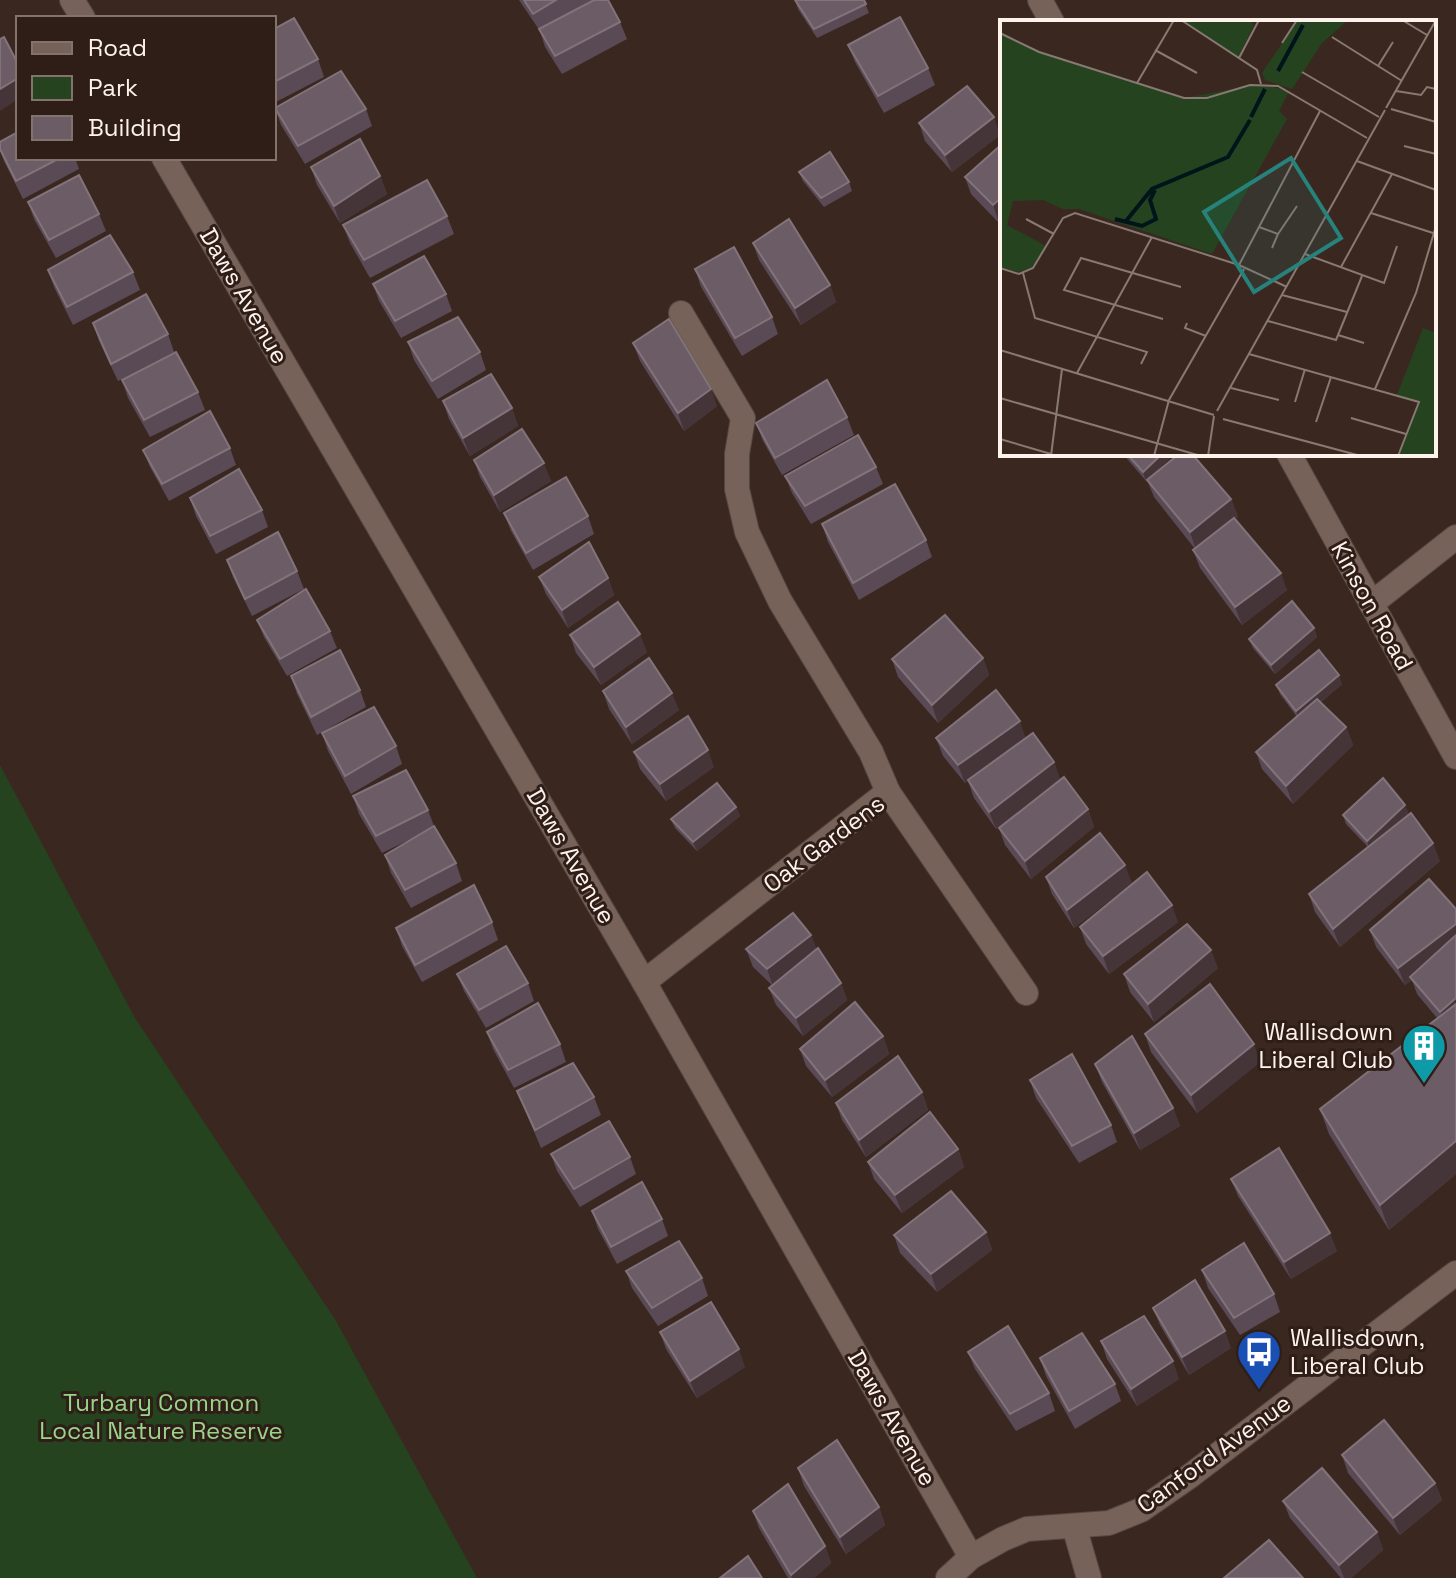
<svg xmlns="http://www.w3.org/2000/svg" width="1456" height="1578" viewBox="0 0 1456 1578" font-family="'Space Grotesk',sans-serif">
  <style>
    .green { fill: #25431f }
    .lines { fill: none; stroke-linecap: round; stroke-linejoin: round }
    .minor-casing { stroke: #554740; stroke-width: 26 }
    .minor { stroke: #776259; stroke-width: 24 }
    .wall { fill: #594a55 }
    .shaded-wall { fill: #453539 }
    .building { fill: #6b5c66; stroke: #82737b; stroke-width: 2 }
    .labels { text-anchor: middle; stroke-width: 6; stroke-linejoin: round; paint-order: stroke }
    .street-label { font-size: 24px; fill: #fef2ed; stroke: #2f1e17 }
    .poi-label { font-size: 24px; fill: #fef2ed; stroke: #2f1e17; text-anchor: end }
    .park-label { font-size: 24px; fill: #99d48b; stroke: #2f1e17 }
    .inset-river { fill: none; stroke: #00151a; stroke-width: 4 }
    .inset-road { fill: none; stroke: #887972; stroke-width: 2 }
    .view { fill: #27827b; fill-opacity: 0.15; stroke: #27827b; stroke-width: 4 }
    .inset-edge { fill: none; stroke: #fef2ed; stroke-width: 4 }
  </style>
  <rect width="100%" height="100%" fill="#3a2820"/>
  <path class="green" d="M0 765 135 1018 336 1321 477 1578H0Z"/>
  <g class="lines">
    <g class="minor-casing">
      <g id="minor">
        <path d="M72 0 83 18"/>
        <path d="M1040 0 1052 22"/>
        <path d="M164 158 644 982 971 1557"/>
        <path d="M681 313 743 418 737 454V489L747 532 780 601 871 752 888 792"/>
        <path d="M1289 454 1456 757"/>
        <path d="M1371 604 1456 537"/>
        <path d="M644 982 888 792 1026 993"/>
        <path d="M1074 1526 1089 1578"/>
        <path d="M948 1578 971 1557 1003 1539 1027 1529 1109 1523 1141 1510 1190 1476 1456 1273"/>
      </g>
    </g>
    <use href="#minor" class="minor"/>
  </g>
  <g class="wall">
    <path d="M519 0H592L574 10 620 22 627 39 562 74 545 47 540 31Z"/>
    <path d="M795 0H864L869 13 817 38 798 9Z"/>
    <path d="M274 29 318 59 324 77 274 103Z"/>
    <path d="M848 45 928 68 935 85 884 113 855 62Z"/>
    <path d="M275 108 366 109 372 126 305 164 281 125Z"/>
    <path d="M919 123 1000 135 952 172 925 141Z"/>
    <path d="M0 142 18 158H75L79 169 23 199 4 161 0 150Z"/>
    <path d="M1002 144 999 223 971 194 965 177Z"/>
    <path d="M311 167 380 176 387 194 340 223 317 185Z"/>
    <path d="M799 172 849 182 852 191 824 207 803 181Z"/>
    <path d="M28 202 99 214 106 231 56 258 34 219Z"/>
    <path d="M447 216 454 234 370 278 350 243 343 225Z"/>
    <path d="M753 243 830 285 836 302 801 325 759 260Z"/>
    <path d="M695 269 772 317 778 334 742 356 701 287Z"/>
    <path d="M48 270 133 272 140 290 73 325 54 287Z"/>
    <path d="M373 284 446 294 452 311 401 338 379 301Z"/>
    <path d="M93 323 168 334 174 352 118 381 99 341Z"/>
    <path d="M408 342 480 352 486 370 438 399 414 360Z"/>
    <path d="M633 343 717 406 684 431 640 361Z"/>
    <path d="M122 380 198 392 205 410 150 437 128 398Z"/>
    <path d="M443 401 512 408 518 426 470 456 449 419Z"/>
    <path d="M847 417 854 435 782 475 763 441 756 423Z"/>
    <path d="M230 448 236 465 169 501 150 467 143 450Z"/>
    <path d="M1123 454H1174L1148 479 1231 499 1238 517 1235 519 1287 590 1242 625 1200 568 1193 550 1195 549 1154 497 1147 480 1146 481Z"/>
    <path d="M474 460 551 481 500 512 480 477Z"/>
    <path d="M876 467 883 484 811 524 792 493 785 476Z"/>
    <path d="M190 498 262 510 268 527 216 554 196 516Z"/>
    <path d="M504 513 588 516 594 534 533 570 511 531Z"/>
    <path d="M822 524 926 540 932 557 859 600 828 542Z"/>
    <path d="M227 560 297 571 304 589 252 616 233 577Z"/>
    <path d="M539 577 608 578 614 595 568 628 546 594Z"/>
    <path d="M257 620 330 631 337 648 287 676 264 637Z"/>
    <path d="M1314 628 1317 637 1275 674 1253 648 1249 639Z"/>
    <path d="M570 635 647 652 601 685 576 653Z"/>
    <path d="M983 658 989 675 938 723 898 677 892 659Z"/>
    <path d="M291 676 360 690 366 707 317 735 297 694Z"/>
    <path d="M1342 684 1321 702 1346 727 1353 745 1293 804 1262 769 1256 752 1297 717 1280 694 1276 685Z"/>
    <path d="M603 691 679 710 632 744 609 709Z"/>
    <path d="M322 733 396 746 402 764 351 794 328 751Z"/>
    <path d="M936 738H1026L1054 762 1060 780 996 829 974 798 968 781 965 783 943 756Z"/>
    <path d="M634 752 714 767 666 801 640 769Z"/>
    <path d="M353 796 428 810 434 826 456 863 462 881 411 908 391 873 385 855 415 837 382 853 359 814Z"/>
    <path d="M736 807 740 816 697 851 675 828 671 819Z"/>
    <path d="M1088 809 1094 827 1031 879 1005 845 999 828Z"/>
    <path d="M1409 814 1440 861 1340 947 1315 912 1309 894 1368 847 1346 824 1343 815Z"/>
    <path d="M1046 877 1132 883 1074 928 1052 894Z"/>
    <path d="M1429 879 1456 1174 1389 1230 1329 1134 1320 1109 1437 1018 1417 994 1412 980 1405 985 1376 947 1370 930Z"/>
    <path d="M492 922 498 940 422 982 402 946 396 928Z"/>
    <path d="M1178 922 1109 974 1086 944 1080 927Z"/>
    <path d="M746 949H816L841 983 847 1000 803 1036 776 1005 769 988 772 985 753 967Z"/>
    <path d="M1218 968 1154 1022 1130 992 1124 974Z"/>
    <path d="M457 974 528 983 534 1001 486 1028 464 991Z"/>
    <path d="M487 1032 560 1044 566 1062 514 1088 493 1049Z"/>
    <path d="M1145 1034 1260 1062 1197 1113 1151 1052Z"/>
    <path d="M883 1036 889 1054 832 1097 806 1066 800 1049Z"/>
    <path d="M1095 1064 1173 1108 1180 1126 1140 1150 1102 1082Z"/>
    <path d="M1030 1080 1111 1125 1117 1142 1079 1163 1036 1098Z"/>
    <path d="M517 1091 594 1097 601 1115 541 1148Z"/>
    <path d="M922 1092 928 1110 866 1157 842 1120 836 1103Z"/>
    <path d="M958 1149 964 1167 902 1213 874 1179 868 1162Z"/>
    <path d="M551 1154 630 1157 636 1174 580 1207 557 1171Z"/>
    <path d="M1231 1179 1337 1251 1291 1279 1238 1196Z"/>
    <path d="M592 1211 662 1219 668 1236 617 1264 598 1229Z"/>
    <path d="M986 1232 992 1250 937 1292 900 1253 894 1235Z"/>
    <path d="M1202 1270 1274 1294 1280 1312 1240 1335 1208 1288Z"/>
    <path d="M626 1271 702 1278 708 1296 658 1326 632 1288Z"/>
    <path d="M1153 1308 1231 1348 1189 1375 1160 1325Z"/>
    <path d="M660 1332 745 1367 697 1398 666 1349Z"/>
    <path d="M1101 1341 1179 1379 1137 1406 1107 1359Z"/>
    <path d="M968 1352 1049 1393 1055 1411 1016 1431 975 1369Z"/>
    <path d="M1040 1358 1115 1384 1121 1401 1075 1429 1046 1376Z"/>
    <path d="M1342 1455 1435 1483 1442 1500 1400 1535 1348 1473Z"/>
    <path d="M798 1468 879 1507 885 1525 846 1554 804 1486Z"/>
    <path d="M1283 1501 1377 1532 1383 1550 1351 1578H1341L1290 1518Z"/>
    <path d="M753 1511 825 1546 831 1563 814 1578H788L759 1528Z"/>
  </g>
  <g class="shaded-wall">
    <path d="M18 78V99L0 111V89Z"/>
    <path d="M994 117 1000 135 952 172 945 155Z"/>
    <path d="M380 176 387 194 340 223 334 206Z"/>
    <path d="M1002 197V220L999 223 993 205Z"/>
    <path d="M830 285 836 302 801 325 795 308Z"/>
    <path d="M711 389 717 406 684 431 678 413Z"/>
    <path d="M512 408 518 426 470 456 463 438Z"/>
    <path d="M1162 454H1174L1146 481 1143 472Z"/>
    <path d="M544 463 551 481 500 512 494 495Z"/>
    <path d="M1231 499 1238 517 1196 550 1190 532Z"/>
    <path d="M1281 573 1287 590 1242 625 1235 607Z"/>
    <path d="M608 578 614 595 568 628 562 610Z"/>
    <path d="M1314 628 1317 637 1275 674 1271 665Z"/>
    <path d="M640 634 647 652 601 685 594 667Z"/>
    <path d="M983 658 989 675 938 723 932 705Z"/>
    <path d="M1339 675 1342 684 1299 720 1296 711Z"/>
    <path d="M672 693 679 710 632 744 626 727Z"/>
    <path d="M1020 721 1026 739 965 783 958 765Z"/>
    <path d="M1346 727 1353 745 1293 804 1286 786Z"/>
    <path d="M708 750 714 767 666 801 660 784Z"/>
    <path d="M1054 762 1060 780 996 829 989 812Z"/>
    <path d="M1405 805 1409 814 1370 850 1367 841Z"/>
    <path d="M736 807 740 816 697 851 693 842Z"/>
    <path d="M1088 809 1094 827 1031 879 1025 861Z"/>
    <path d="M1433 843 1440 861 1340 947 1333 929Z"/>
    <path d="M1125 865 1132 883 1074 928 1067 910Z"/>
    <path d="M1172 905 1178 922 1109 974 1103 956Z"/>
    <path d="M1456 924V946L1410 977 1412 980 1405 985 1398 968Z"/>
    <path d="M811 935 818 952 773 986 767 969Z"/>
    <path d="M1211 950 1218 968 1154 1022 1148 1004Z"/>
    <path d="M841 983 847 1000 803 1036 796 1018Z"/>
    <path d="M1456 998V1021L1447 1030 1440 1012Z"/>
    <path d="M883 1036 889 1054 832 1097 825 1080Z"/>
    <path d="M1254 1044 1260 1062 1197 1113 1191 1095Z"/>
    <path d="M922 1092 928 1110 866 1157 859 1140Z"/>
    <path d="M1173 1108 1180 1126 1140 1150 1134 1133Z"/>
    <path d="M1456 1141V1174L1389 1230 1380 1205Z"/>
    <path d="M958 1149 964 1167 902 1213 895 1195Z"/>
    <path d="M986 1232 992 1250 937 1292 931 1274Z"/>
    <path d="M1330 1233 1337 1251 1291 1279 1284 1262Z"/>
    <path d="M1225 1331 1231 1348 1189 1375 1182 1357Z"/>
    <path d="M739 1349 745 1367 697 1398 690 1381Z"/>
    <path d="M1173 1361 1179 1379 1137 1406 1131 1389Z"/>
    <path d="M1435 1483 1442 1500 1400 1535 1393 1518Z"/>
    <path d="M879 1507 885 1525 846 1554 840 1537Z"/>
    <path d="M1377 1532 1383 1550 1351 1578H1344L1339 1565Z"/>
    <path d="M825 1546 831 1563 814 1578H792L791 1575Z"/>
  </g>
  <g class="building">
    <path d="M524 0H556L533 14Z"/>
    <path d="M594 0H608L620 22 555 56 539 29Z"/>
    <path d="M795 0H864L866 4 814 29Z"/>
    <path d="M900 17 928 68 878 96 848 45Z"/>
    <path d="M294 18 318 59 274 82V29Z"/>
    <path d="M4 37 18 64V78L0 89V39Z"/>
    <path d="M341 71 366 109 298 146 275 108Z"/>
    <path d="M967 86 994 117 945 155 919 123Z"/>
    <path d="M18 132V158H60L16 181 0 149V142Z"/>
    <path d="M360 139 380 176 334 206 311 167Z"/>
    <path d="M1002 144V197L993 205 965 177Z"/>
    <path d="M830 152 849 182 821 198 799 172Z"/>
    <path d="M79 175 99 214 49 240 28 202Z"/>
    <path d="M427 180 447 216 364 260 343 225Z"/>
    <path d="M789 219 830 285 795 308 753 243Z"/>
    <path d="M110 235 133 272 67 307 48 270Z"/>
    <path d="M734 247 772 317 735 338 695 269Z"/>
    <path d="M424 256 446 294 395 321 373 284Z"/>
    <path d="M146 294 168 334 111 364 93 323Z"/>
    <path d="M458 317 480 352 432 381 408 342Z"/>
    <path d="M669 319 711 389 678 413 633 343Z"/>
    <path d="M176 352 198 392 144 420 122 380Z"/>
    <path d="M491 374 512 408 463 438 443 401Z"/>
    <path d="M827 380 847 417 775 458 756 423Z"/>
    <path d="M210 411 230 448 162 484 143 450Z"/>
    <path d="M522 429 544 463 494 495 474 460Z"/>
    <path d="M858 435 876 467 805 506 785 476Z"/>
    <path d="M1127 454H1162L1143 472Z"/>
    <path d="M1179 454H1192L1231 499 1190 532 1147 480Z"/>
    <path d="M239 469 262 510 210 536 190 498Z"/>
    <path d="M566 477 588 516 526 553 504 513Z"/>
    <path d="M895 484 926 540 853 583 822 524Z"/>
    <path d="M1234 518 1281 573 1235 607 1193 550Z"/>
    <path d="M278 532 297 571 245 599 227 560Z"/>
    <path d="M589 542 608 578 562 610 539 577Z"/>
    <path d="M306 589 330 631 280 659 257 620Z"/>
    <path d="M1292 601 1314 628 1271 665 1249 639Z"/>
    <path d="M618 602 640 634 594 667 570 635Z"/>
    <path d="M945 615 983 658 932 705 892 659Z"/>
    <path d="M340 650 360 690 311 717 291 676Z"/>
    <path d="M1319 650 1339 675 1296 711 1276 685Z"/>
    <path d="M649 658 672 693 626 727 603 691Z"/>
    <path d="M996 690 1020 721 958 765 936 738Z"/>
    <path d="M1317 699 1346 727 1286 786 1256 752Z"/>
    <path d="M374 707 396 746 345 776 322 733Z"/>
    <path d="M688 716 708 750 660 784 634 752Z"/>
    <path d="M1033 733 1054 762 989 812 968 780Z"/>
    <path d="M406 770 428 810 376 836 353 796Z"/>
    <path d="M1064 777 1088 809 1025 861 999 828Z"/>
    <path d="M1383 778 1405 805 1367 841 1343 815Z"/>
    <path d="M717 783 736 807 693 842 671 819Z"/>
    <path d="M1411 813 1433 843 1333 929 1309 894Z"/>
    <path d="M434 826 456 863 405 890 385 855Z"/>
    <path d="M1100 833 1125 865 1067 910 1046 877Z"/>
    <path d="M1147 872 1172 905 1103 956 1080 927Z"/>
    <path d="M1429 879 1456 909V924L1398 968 1370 930Z"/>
    <path d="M474 885 492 922 415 965 396 928Z"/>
    <path d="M793 913 811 935 767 969 746 949Z"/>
    <path d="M1187 924 1211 950 1148 1004 1124 974Z"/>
    <path d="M1456 935V998L1440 1012 1410 977Z"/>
    <path d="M506 946 528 983 479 1010 457 974Z"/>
    <path d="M818 948 841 983 796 1018 769 988Z"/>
    <path d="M1210 984 1254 1044 1191 1095 1145 1034Z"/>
    <path d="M855 1002 883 1036 825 1080 800 1049Z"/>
    <path d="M538 1003 560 1044 508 1070 487 1032Z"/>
    <path d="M1456 1004V1141L1380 1205 1320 1109Z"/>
    <path d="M1132 1036 1173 1108 1134 1133 1095 1064Z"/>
    <path d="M1072 1054 1111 1125 1072 1146 1030 1080Z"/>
    <path d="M898 1056 922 1092 859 1140 836 1103Z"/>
    <path d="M573 1063 594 1097 535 1130 517 1091Z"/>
    <path d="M930 1112 958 1149 895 1195 868 1162Z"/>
    <path d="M609 1121 630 1157 574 1189 551 1154Z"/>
    <path d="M1279 1148 1330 1233 1284 1262 1231 1179Z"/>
    <path d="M642 1182 662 1219 611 1247 592 1211Z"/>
    <path d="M951 1191 986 1232 931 1274 894 1235Z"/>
    <path d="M679 1241 702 1278 652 1308 626 1271Z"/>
    <path d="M1244 1243 1274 1294 1234 1318 1202 1270Z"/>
    <path d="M1195 1280 1225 1331 1182 1357 1153 1308Z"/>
    <path d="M711 1302 739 1349 690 1381 660 1332Z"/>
    <path d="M1144 1316 1173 1361 1131 1389 1101 1341Z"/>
    <path d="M1008 1326 1049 1393 1010 1414 968 1352Z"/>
    <path d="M1082 1333 1115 1384 1069 1411 1040 1358Z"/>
    <path d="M1384 1420 1435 1483 1393 1518 1342 1455Z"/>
    <path d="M837 1440 879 1507 840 1537 798 1468Z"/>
    <path d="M1322 1468 1377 1532 1339 1565 1283 1501Z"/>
    <path d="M788 1484 825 1546 791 1575 753 1511Z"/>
    <path d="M1269 1540 1303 1578H1224Z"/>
    <path d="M748 1556 762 1578H720Z"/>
  </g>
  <defs>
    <g id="building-pin" transform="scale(2.3)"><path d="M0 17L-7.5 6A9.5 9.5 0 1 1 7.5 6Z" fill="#0f9aa8" stroke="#2f1e17"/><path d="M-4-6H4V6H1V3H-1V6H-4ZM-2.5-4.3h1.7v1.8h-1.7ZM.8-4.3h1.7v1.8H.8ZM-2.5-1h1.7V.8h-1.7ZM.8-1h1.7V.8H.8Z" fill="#fff"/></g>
    <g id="bus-pin" transform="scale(2.3)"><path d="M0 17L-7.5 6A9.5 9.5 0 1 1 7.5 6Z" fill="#1a4fb4" stroke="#2f1e17"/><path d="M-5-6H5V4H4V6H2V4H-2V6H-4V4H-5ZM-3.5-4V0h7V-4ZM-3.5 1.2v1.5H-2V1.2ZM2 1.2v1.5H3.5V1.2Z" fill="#fff"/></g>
  </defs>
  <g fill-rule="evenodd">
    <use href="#building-pin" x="1424" y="1046"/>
    <use href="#bus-pin" x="1259" y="1352"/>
  </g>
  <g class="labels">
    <g class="street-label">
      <text transform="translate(244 296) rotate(60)" y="8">Daws Avenue</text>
      <text transform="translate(1372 606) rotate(61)" y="8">Kinson Road</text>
      <text transform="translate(824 844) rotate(-37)" y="8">Oak Gardens</text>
      <text transform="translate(571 856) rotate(60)" y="8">Daws Avenue</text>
      <text transform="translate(892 1418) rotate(60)" y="8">Daws Avenue</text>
      <text transform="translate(1214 1454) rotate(-36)" y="8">Canford Avenue</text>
    </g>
    <g class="poi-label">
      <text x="1393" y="1040">Wallisdown<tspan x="1393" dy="28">Liberal Club</tspan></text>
      <text x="1290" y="1346" text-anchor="start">Wallisdown,<tspan x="1290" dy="28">Liberal Club</tspan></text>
    </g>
    <g class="park-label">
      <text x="161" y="1411">Turbary Common<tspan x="161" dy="28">Local Nature Reserve</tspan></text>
    </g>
  </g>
  <g transform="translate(1000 20)">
    <rect width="436" height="436" fill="#3a2820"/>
    <path d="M181 0H250L254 5 238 38ZM298 0H348L322 23 292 69 265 60 262 53ZM0 13 25 26 184 78 261 64 289 71 279 91 287 99 212 234 79 189H63L43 180 13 181 7 205 46 226 32 247 18 252 0 247ZM423 308 436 313V436H398L419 382 397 375Z" fill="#25431f"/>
    <path class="inset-river" d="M278 51 303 5M251 97 265 69M115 199 142 206 156 199 150 180 155 170M126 201 152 169 228 137 250 100"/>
    <path class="inset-road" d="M181 0 257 50 261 64M402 0 427 15M0 13 39 32 184 78H207L250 65 278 66 367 118M332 17 402 61M282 23 297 0M155 30 197 53M239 38 259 0M378 46 393 22M302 52 379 97M137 63 174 0M396 71 421 75 427 67 436 69M386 88 436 0M391 89 436 102M404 126 436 134M357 141 436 170M371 193 433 213M26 199 54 214M259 207 278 214 272 228M278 214 297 186M305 234 384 263 397 226M239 245 320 91M341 247 392 154M0 248 19 254 33 248 63 198 75 193 239 245 287 267M23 253 35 298 147 332 141 344M282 275 347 292M163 299 64 270 81 238 181 267M268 301 336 320 362 256M187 303 185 308 206 316M338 315 364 323M0 330 214 395M249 334 419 382 398 436M77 353 152 217M231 368 279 380M375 369 416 273 436 206M0 378 201 436M295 382 305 349M217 391 385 90M351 398 406 414M223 399 361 436M316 402 331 357M0 419 51 434M51 436 62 349M154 436 169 380 244 249M208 436 214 396"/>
    <path class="view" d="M291 138 341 218 254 272 204 192Z"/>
    <rect width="436" height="436" class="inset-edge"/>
  </g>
  <rect x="16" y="16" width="260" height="144" fill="#2f1e17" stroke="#82736d" stroke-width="2"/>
  <rect x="32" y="42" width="40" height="12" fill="#776259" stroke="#82736d" stroke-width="2"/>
  <text x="88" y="56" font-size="24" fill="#fef2ed">Road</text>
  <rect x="32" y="76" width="40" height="24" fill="#25431f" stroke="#82736d" stroke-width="2"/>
  <text x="88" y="96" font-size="24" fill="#fef2ed">Park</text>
  <rect x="32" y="116" width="40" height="24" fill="#6b5c66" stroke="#82736d" stroke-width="2"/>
  <text x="88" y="136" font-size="24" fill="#fef2ed">Building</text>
</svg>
